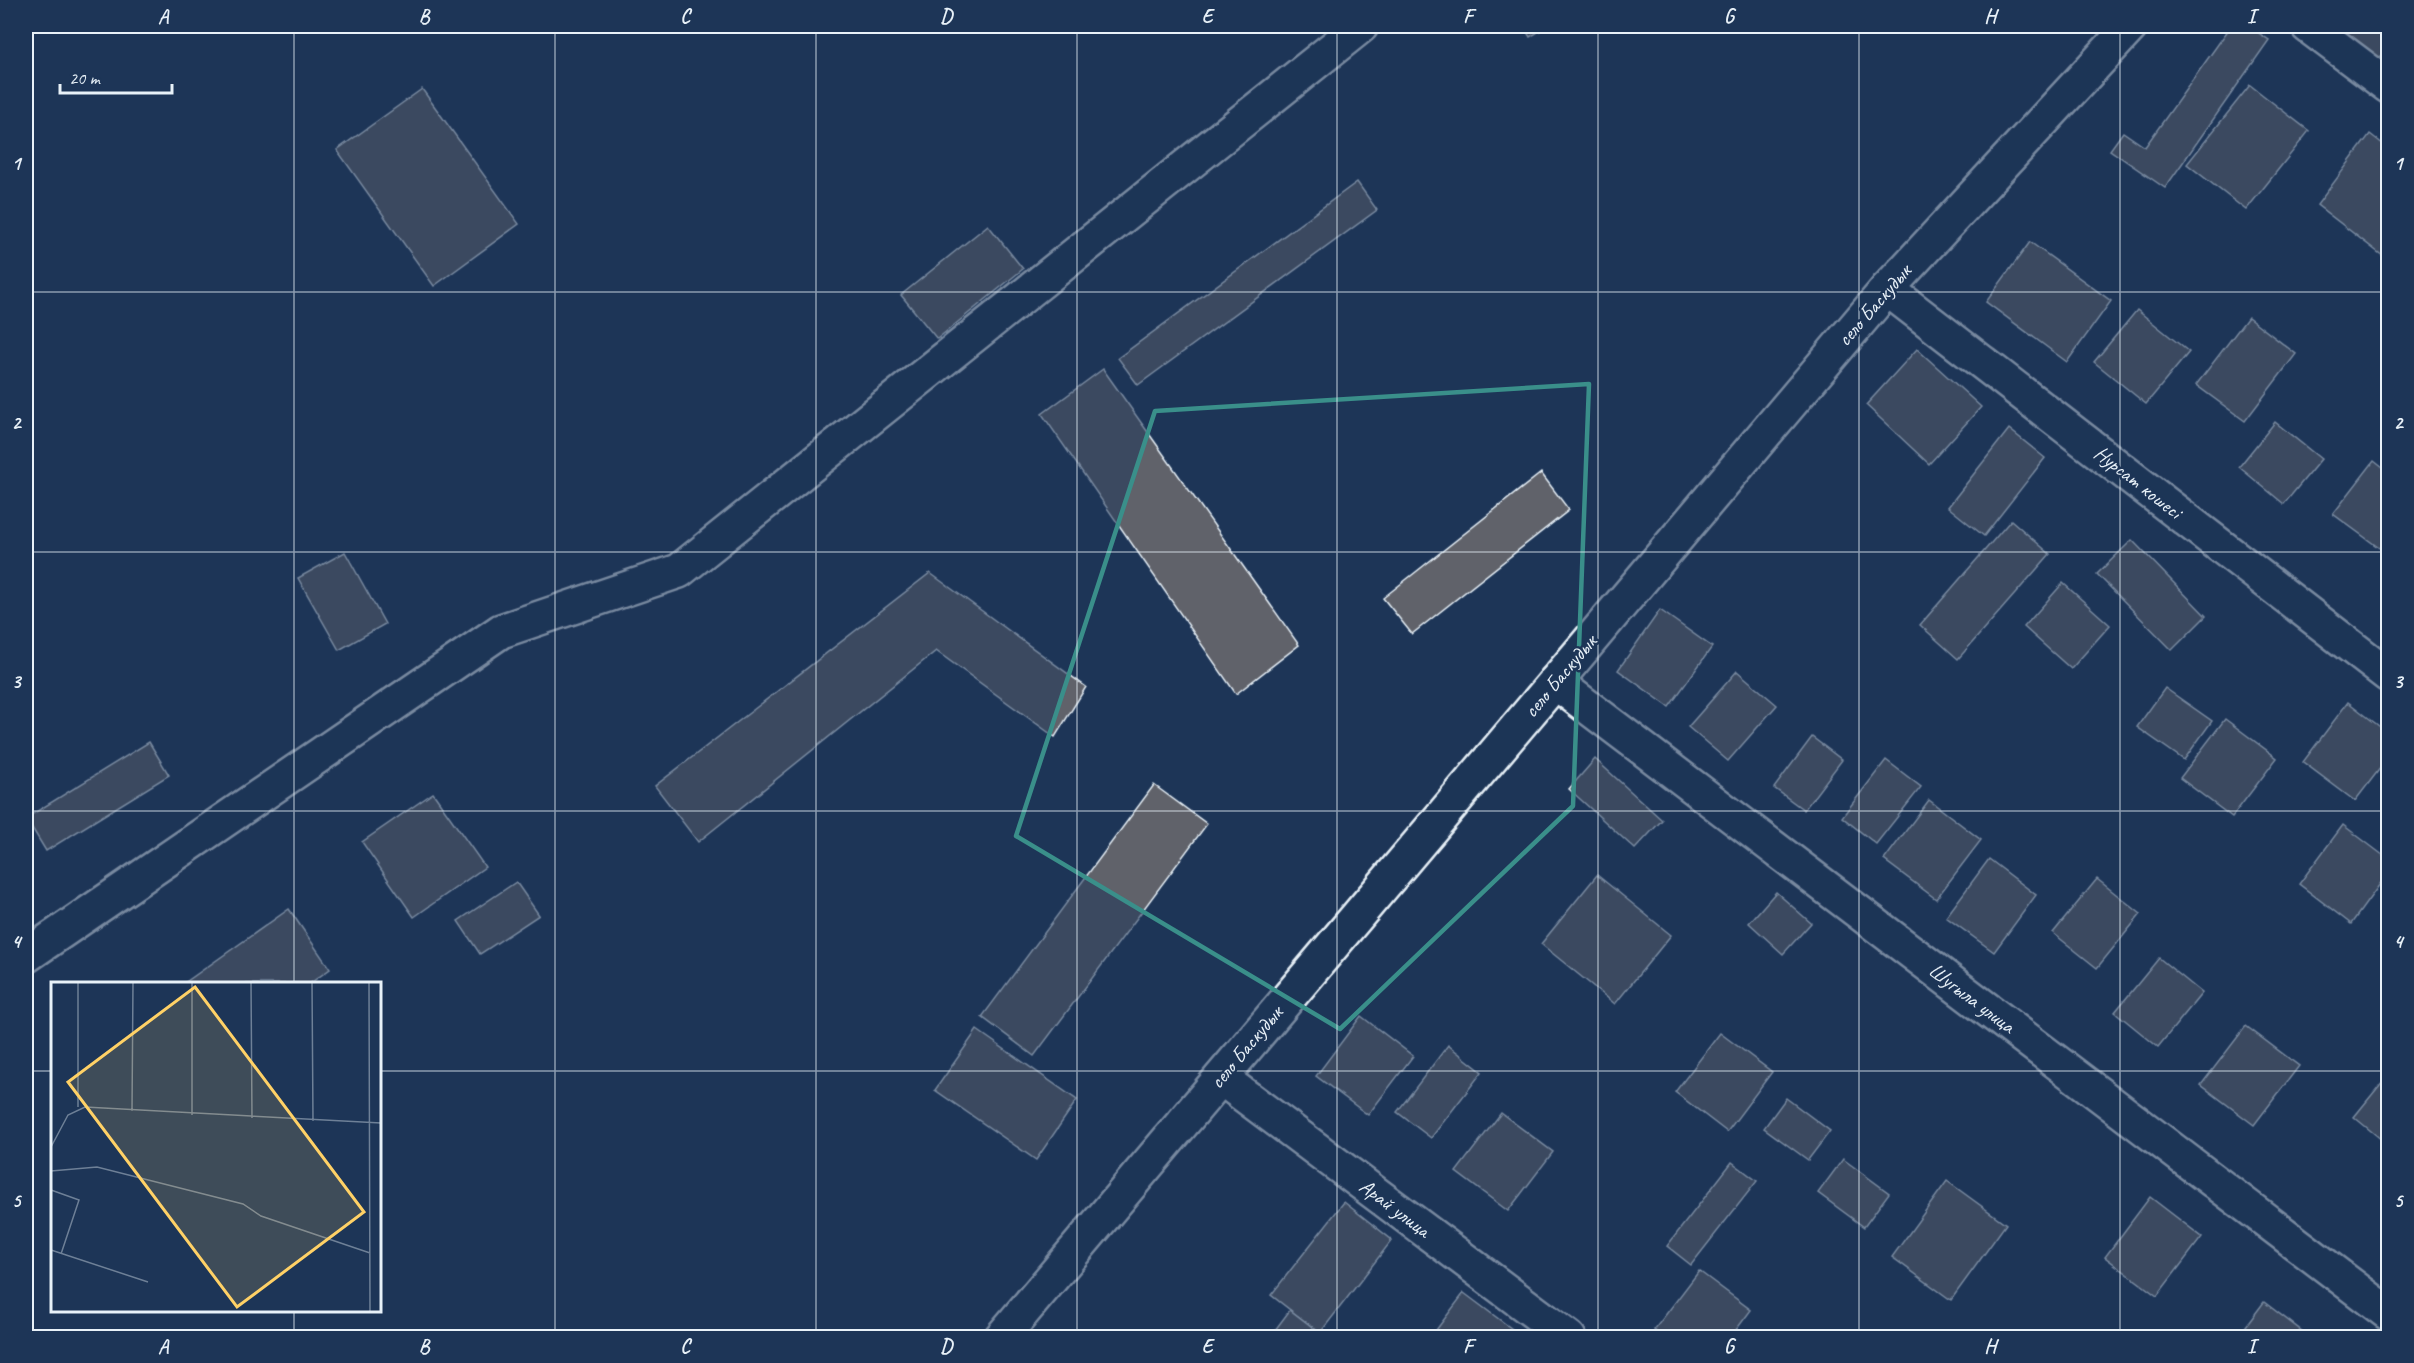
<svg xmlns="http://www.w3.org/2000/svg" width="2414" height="1363" viewBox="0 0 2414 1363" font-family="Caveat,sans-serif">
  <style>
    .building { fill: #60626a; stroke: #e8f1f8; stroke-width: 1.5 }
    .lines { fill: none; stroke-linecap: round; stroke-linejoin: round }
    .street-casing { stroke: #e8f1f8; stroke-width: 38 }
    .secondary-casing { stroke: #e8f1f8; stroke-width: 38 }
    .street { stroke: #1d3557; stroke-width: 33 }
    .secondary { stroke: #1d3557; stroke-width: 33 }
    .marked { fill: none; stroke: #3a8f8a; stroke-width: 4.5; stroke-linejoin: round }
    .grid { fill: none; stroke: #e8f1f8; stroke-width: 1.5; stroke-opacity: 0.55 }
    .labels { text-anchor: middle; stroke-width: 5; stroke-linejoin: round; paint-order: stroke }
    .street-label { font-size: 21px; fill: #e8f1f8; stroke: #1d3557 }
    .inset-road { fill: none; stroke: #6e8097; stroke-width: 1.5 }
    .view { fill: #ffd166; fill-opacity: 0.15; stroke: #ffd166; stroke-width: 3 }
    .inset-edge { fill: none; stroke: #e8f1f8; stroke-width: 3 }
    .neatline { fill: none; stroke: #e8f1f8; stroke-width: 2 }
    .grid-label { font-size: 20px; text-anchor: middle; font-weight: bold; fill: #e8f1f8 }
  </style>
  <rect width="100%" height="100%" fill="#1d3557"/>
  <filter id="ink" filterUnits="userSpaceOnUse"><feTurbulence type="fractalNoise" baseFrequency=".0167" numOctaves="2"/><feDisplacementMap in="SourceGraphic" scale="12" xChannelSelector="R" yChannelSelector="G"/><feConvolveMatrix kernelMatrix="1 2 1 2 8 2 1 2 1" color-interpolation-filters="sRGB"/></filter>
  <g filter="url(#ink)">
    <g class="building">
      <path d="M1523 26H1548L1530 37Z"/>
      <path d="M2231 26H2248L2269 40 2165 188 2110 150 2123 132 2145 147Z"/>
      <path d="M2334 26H2388V47L2378 60Z"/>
      <path d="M2250 85 2309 131 2246 210 2187 164Z"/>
      <path d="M422 89 519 224 434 286 337 150Z"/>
      <path d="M2370 134 2388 148V260L2317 205Z"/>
      <path d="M1357 182 1377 210 1138 385 1118 358Z"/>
      <path d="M988 225 1023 269 937 339 901 295Z"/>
      <path d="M2030 242 2111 301 2067 362 1986 302Z"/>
      <path d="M2137 310 2189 352 2146 404 2094 362Z"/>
      <path d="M2248 317 2296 354 2245 421 2196 385Z"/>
      <path d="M1917 349 1981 407 1929 464 1866 405Z"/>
      <path d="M1103 369 1299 645 1236 694 1042 414Z"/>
      <path d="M2275 422 2321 459 2284 504 2239 467Z"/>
      <path d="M2009 429 2045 458 1984 536 1948 507Z"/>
      <path d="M2374 461 2388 472V541L2382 550 2333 514Z"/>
      <path d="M1541 473 1569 510 1412 634 1383 598Z"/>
      <path d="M2011 520 2050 554 1958 659 1920 625Z"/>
      <path d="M2132 540 2206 616 2172 650 2097 574Z"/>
      <path d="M345 552 385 624 339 650 298 578Z"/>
      <path d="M930 573 1086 687 1055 737 936 651 698 842 655 786Z"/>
      <path d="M2063 583 2110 625 2071 669 2024 627Z"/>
      <path d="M1660 610 1712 647 1669 707 1618 670Z"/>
      <path d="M1737 671 1777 705 1728 761 1688 727Z"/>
      <path d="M2165 688 2212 721 2184 760 2137 727Z"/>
      <path d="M2348 702 2388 733V758L2355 801 2303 762Z"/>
      <path d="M2225 719 2277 758 2232 817 2180 778Z"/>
      <path d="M1812 737 1842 760 1804 810 1774 788Z"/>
      <path d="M149 742 169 775 46 851 26 818Z"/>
      <path d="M1595 759 1662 820 1635 849 1569 789Z"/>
      <path d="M1886 760 1921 787 1876 844 1842 817Z"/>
      <path d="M1154 785 1207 824 1034 1056 982 1017Z"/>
      <path d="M433 793 485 867 414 917 362 842Z"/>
      <path d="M1929 800 1981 840 1936 899 1884 860Z"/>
      <path d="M2343 825 2388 859V873L2351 924 2299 884Z"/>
      <path d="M1989 859 2036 895 1994 952 1946 917Z"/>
      <path d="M1597 875 1671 935 1615 1004 1541 944Z"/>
      <path d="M2097 879 2141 914 2097 968 2053 933Z"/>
      <path d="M516 882 539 915 480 954 458 921Z"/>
      <path d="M1776 892 1811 923 1783 954 1749 923Z"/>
      <path d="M289 909 330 969 309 984H183Z"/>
      <path d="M2159 958 2202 993 2158 1047 2115 1012Z"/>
      <path d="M1361 1016 1413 1056 1368 1115 1316 1076Z"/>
      <path d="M2246 1026 2299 1066 2254 1125 2201 1085Z"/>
      <path d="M977 1030 1077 1100 1036 1160 935 1090Z"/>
      <path d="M1720 1033 1772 1072 1727 1132 1675 1092Z"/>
      <path d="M1448 1045 1482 1072 1431 1138 1397 1112Z"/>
      <path d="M2388 1075V1145L2354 1117Z"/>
      <path d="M1786 1098 1830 1131 1808 1160 1764 1128Z"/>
      <path d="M1501 1113 1553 1152 1508 1211 1456 1172Z"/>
      <path d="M1843 1159 1889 1193 1864 1227 1818 1193Z"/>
      <path d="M1732 1162 1757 1181 1691 1265 1667 1246Z"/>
      <path d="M1947 1181 2006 1224 1951 1300 1892 1257Z"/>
      <path d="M2150 1197 2202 1237 2157 1296 2105 1257Z"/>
      <path d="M1344 1202 1392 1240 1320 1333 1271 1295Z"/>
      <path d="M1699 1271 1751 1310 1730 1338H1664L1654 1330Z"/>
      <path d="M1464 1293 1516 1332 1512 1338H1430Z"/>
      <path d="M2264 1302 2311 1338H2237Z"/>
      <path d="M1290 1310 1320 1333 1316 1338H1269Z"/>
    </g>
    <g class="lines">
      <g class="street-casing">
        <g id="street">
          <path d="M2308 26 2388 86"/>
          <path d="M1887 289 2388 675"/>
          <path d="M1555 682 2388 1313"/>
          <path d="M26 956 501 631 679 571 1361 26"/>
          <path d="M1221 1078 1569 1338"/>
        </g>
      </g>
      <g class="secondary-casing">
        <path id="secondary" d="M1001 1338 1887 289 2131 26"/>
      </g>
      <use href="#street" class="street"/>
      <use href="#secondary" class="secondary"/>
    </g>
  </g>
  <path d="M0 0H2414V1363H0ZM1589 384 1573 806 1340 1029 1016 836 1155 411Z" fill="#1d3557" fill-opacity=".55" fill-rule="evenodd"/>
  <path class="marked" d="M1589 384 1573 806 1340 1029 1016 836 1155 411Z"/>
  <path class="grid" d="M294 26V984M555 26V1338M816 26V1338M1077 26V1338M1337 26V1338M1598 26V1338M1859 26V1338M2120 26V1338M26 292H2388M26 552H2388M26 811H2388M26 1071H52M380 1071H2388M294 1310V1338"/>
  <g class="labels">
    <g class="street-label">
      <text transform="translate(1874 305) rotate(-49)" y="7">село Баскудык</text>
      <text transform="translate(2138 482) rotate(38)" y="7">Нурсат кошесi</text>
      <text transform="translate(1560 676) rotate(-50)" y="7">село Баскудык</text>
      <text transform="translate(1972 998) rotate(37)" y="7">Шугыла улица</text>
      <text transform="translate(1246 1047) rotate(-50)" y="7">село Баскудык</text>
      <text transform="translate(1395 1208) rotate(37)" y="7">Арай улица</text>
    </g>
  </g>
  <g transform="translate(51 982)">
    <rect width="330" height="330" fill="#1d3557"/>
    <path class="inset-road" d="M200 0 201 136M261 0 262 139M318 0 319 330M27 125V0M81 129 82 0M141 133V0M0 165 17 133 34 125 330 141M0 189 46 185 192 222 210 234 319 271M0 208 28 218 10 272M0 268 97 300"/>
    <path class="view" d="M144 5 313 230 186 325 17 100Z"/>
    <rect width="330" height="330" class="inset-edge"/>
  </g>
  <rect width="2414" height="1363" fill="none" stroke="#1d3557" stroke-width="66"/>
  <path d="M60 84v9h112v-9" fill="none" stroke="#e8f1f8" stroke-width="3"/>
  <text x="69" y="84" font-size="18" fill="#e8f1f8" stroke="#1d3557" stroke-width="4.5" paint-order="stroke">20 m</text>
  <rect x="33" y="33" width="2348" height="1297" class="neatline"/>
  <g class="grid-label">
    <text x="163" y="23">A</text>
    <text x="424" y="23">B</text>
    <text x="685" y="23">C</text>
    <text x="946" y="23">D</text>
    <text x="1207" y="23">E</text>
    <text x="1468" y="23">F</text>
    <text x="1729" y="23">G</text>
    <text x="1990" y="23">H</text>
    <text x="2251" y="23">I</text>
    <text x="16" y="170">1</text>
    <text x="2398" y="170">1</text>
    <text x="16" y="429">2</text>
    <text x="2398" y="429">2</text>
    <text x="16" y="688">3</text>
    <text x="2398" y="688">3</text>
    <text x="16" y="948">4</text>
    <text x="2398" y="948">4</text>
    <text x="16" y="1207">5</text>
    <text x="2398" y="1207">5</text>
    <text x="163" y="1353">A</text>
    <text x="424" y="1353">B</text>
    <text x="685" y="1353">C</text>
    <text x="946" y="1353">D</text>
    <text x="1207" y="1353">E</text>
    <text x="1468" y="1353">F</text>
    <text x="1729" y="1353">G</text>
    <text x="1990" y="1353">H</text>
    <text x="2251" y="1353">I</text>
  </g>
</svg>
